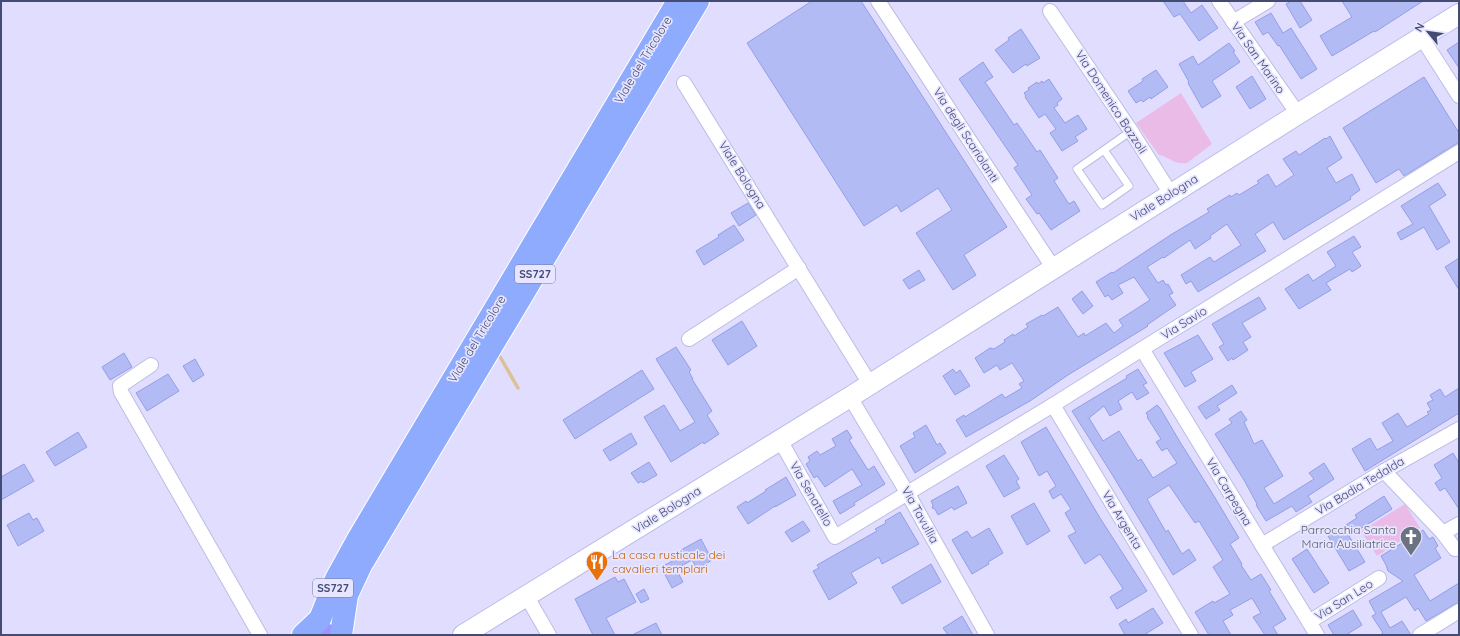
<svg xmlns="http://www.w3.org/2000/svg" width="1460" height="636" viewBox="0 0 1460 636" font-family="Quicksand,sans-serif">
  <style>
    .green { fill: #ebbbe8 }
    .lines { fill: none; stroke-linecap: round; stroke-linejoin: round }
    .stream { stroke: #dac296; stroke-width: 3.5 }
    .building { fill: #b3bbf5; stroke: #929ee8 }
    .lane-casing { stroke: #bcbde4; stroke-width: 9 }
    .street-casing { stroke: #bcbde4; stroke-width: 16 }
    .secondary-casing { stroke: #b8bbe9; stroke-width: 22 }
    .primary-casing { stroke: #fff; stroke-width: 24 }
    .highway-casing { stroke: #fff; stroke-width: 24 }
    .lane { stroke: #fff; stroke-width: 7 }
    .street { stroke: #fff; stroke-width: 14 }
    .secondary { stroke: #fff; stroke-width: 20 }
    .primary { stroke: #9f93ff; stroke-width: 22 }
    .highway { stroke: #8fabfd; stroke-width: 22 }
    .labels { text-anchor: middle; stroke-width: 3.5; stroke-linejoin: round; paint-order: stroke }
    .shield { fill: #e7e5ff; stroke: #757a9e; stroke-width: 1 }
    .shield-label { font-size: 11px; font-weight: bold; fill: #444c74 }
    .street-label { font-size: 12px; fill: #444c74; stroke: #e7e5ff }
    .worship-label { font-size: 12px; fill: #5b616d; stroke: #e7e5ff; text-anchor: end }
    .food-label { font-size: 12px; fill: #c56008; stroke: #e7e5ff; text-anchor: start }
  </style>
  <rect width="100%" height="100%" fill="#e0ddfe"/>
  <g class="green">
    <path d="M1181 93 1212 144 1187 163C1175 165 1169 157 1159 155L1136 123Z"/>
    <path d="M1405 504 1420 528 1377 556 1361 531Z"/>
  </g>
  <g class="lines">
    <path class="stream" d="M499 355 518 388"/>
  </g>
  <g class="building">
    <path d="M812 1H861L1007 227 964 255 976 275 953 290 916 233 952 210 938 188 901 212 897 205 864 226 747 43Z"/>
    <path d="M1163 1H1183L1191 13 1202 5 1218 28 1199 41 1180 14 1174 17Z"/>
    <path d="M1291 1H1300L1312 20 1300 28 1286 4Z"/>
    <path d="M1342 1H1423L1375 32 1374 31 1332 56 1320 36 1352 17Z"/>
    <path d="M1271 13 1283 33 1291 28 1317 69 1301 79 1279 45 1278 46 1268 32 1263 35 1255 22Z"/>
    <path d="M1021 29 1040 58 1027 66 1026 64 1013 73 995 50 1009 40 1008 38Z"/>
    <path d="M1459 42V68L1447 50Z"/>
    <path d="M1229 43 1235 51 1233 52 1240 62 1212 81 1221 96 1202 108 1188 83 1189 82 1179 64 1193 56 1198 65Z"/>
    <path d="M983 62 993 77 985 82 1014 125 1017 123 1037 152 1040 150 1058 178 1054 181 1069 204 1074 201 1080 211 1051 230 1039 213 1037 214 1026 199 1032 195 1014 168 1018 165 959 79Z"/>
    <path d="M1156 70 1168 87 1151 99 1150 97 1143 102 1141 100 1136 103 1128 91 1143 81 1142 79Z"/>
    <path d="M1252 76 1266 99 1250 109 1236 87Z"/>
    <path d="M1424 77 1459 133V142L1404 176 1399 169 1376 183 1343 128Z"/>
    <path d="M1049 79 1062 99 1057 103 1058 105 1054 108 1065 123 1078 115 1087 129 1075 137 1078 141 1062 151 1050 133 1056 129 1045 114 1039 118 1025 97 1026 96 1024 93 1029 90 1028 88 1037 82 1038 84 1042 81 1043 83Z"/>
    <path d="M1330 136 1342 158 1327 168 1336 183 1352 174 1360 190 1350 197 1351 199 1284 240 1273 222 1255 234 1266 251 1198 292 1191 281 1186 284 1181 275 1210 257 1214 262 1241 245 1227 224 1210 236 1211 238 1195 249 1190 240 1164 258 1163 257 1147 267 1158 283 1163 280 1166 285 1168 284 1173 293 1169 295 1176 305 1147 325 1148 326 1068 375 1030 401 966 437 956 420 964 415 965 417 1002 394 1005 398 1022 388 1019 384 1024 381 1012 363 1000 370 997 365 984 373 975 358 990 348 994 349 1005 342 1004 340 1013 334 1014 336 1028 327 1026 324 1042 315 1043 316 1058 307 1078 337 1084 333 1085 336 1106 323 1114 333 1123 326 1119 320 1150 300 1134 277 1118 285 1123 293 1112 300 1108 295 1105 297 1096 282 1112 272 1113 273 1172 234 1209 212 1207 209 1230 195 1231 197 1237 193 1239 195 1259 183 1257 181 1268 174 1276 187 1294 175 1283 159 1296 151 1299 155 1325 138 1326 139Z"/>
    <path d="M1438 183 1446 195 1429 206 1450 242 1437 250 1424 227 1401 240 1397 233 1413 224 1401 206Z"/>
    <path d="M748 203 756 215 739 226 731 213Z"/>
    <path d="M734 225 744 240 704 265 696 251 719 237 718 235Z"/>
    <path d="M1354 236 1361 247 1352 252 1361 266 1352 272 1350 269 1326 283 1331 290 1299 309 1285 289 1308 274 1313 281 1336 266 1327 252Z"/>
    <path d="M1459 258V290L1445 267Z"/>
    <path d="M919 270 925 280 909 289 903 280Z"/>
    <path d="M1082 291 1093 306 1083 314 1072 299Z"/>
    <path d="M1259 297 1266 309 1242 323 1251 337 1243 342 1248 350 1233 360 1232 358 1228 361 1219 347 1224 344 1212 324Z"/>
    <path d="M742 321 757 346 728 365 712 340Z"/>
    <path d="M1198 335 1213 359 1191 372 1196 381 1185 387 1164 353Z"/>
    <path d="M676 347 691 370 689 372 693 379H692L712 411 707 415 719 434 704 444 703 442 671 462 644 417 664 405 680 431 695 422 656 359Z"/>
    <path d="M124 353 132 367 110 380 102 367Z"/>
    <path d="M195 359 204 375 193 382 183 366Z"/>
    <path d="M953 369 956 373 960 370 970 386 955 395 943 376Z"/>
    <path d="M1138 369 1147 383 1143 385 1149 393 1137 400 1132 392 1118 401 1122 409 1110 416 1104 406 1089 418 1103 441 1119 431 1138 461 1141 459 1153 478 1177 463 1167 448 1162 451 1156 442 1161 439 1147 417 1148 416 1146 413 1157 405 1160 408 1180 442 1214 496 1239 538 1230 544 1242 564 1241 565 1251 580 1261 574 1271 590 1269 591 1286 619 1273 627 1278 635H1265L1253 617 1261 613 1252 598 1230 610 1233 615 1223 621 1231 635H1209L1195 612 1213 601 1214 603 1230 594 1213 567 1223 560 1199 521 1195 523 1169 485 1147 499 1166 532 1168 530 1182 554 1189 549 1196 560 1173 575 1110 471 1072 411 1127 378 1126 376Z"/>
    <path d="M642 370 654 389 575 439 563 420Z"/>
    <path d="M168 374 179 391 147 411 136 393Z"/>
    <path d="M1232 385 1237 393 1217 406 1220 410 1206 419 1198 407Z"/>
    <path d="M1459 388V413L1365 471 1352 449 1370 438 1377 450 1393 441 1382 423 1398 413 1407 427 1429 414 1427 412 1431 410 1427 403 1433 400 1430 395 1440 389 1445 397Z"/>
    <path d="M1241 411 1247 420 1244 422 1254 444 1262 440 1283 476 1264 488 1274 504 1314 479 1309 473 1324 463 1334 479 1308 496 1312 502 1296 512 1292 506 1266 521 1256 505 1257 504 1244 480 1215 434 1232 423 1229 419Z"/>
    <path d="M926 425 937 445 940 443 946 453 915 473 900 446 915 437 913 433Z"/>
    <path d="M1046 427 1100 518 1147 591 1117 609 1110 597 1123 589 1122 587 1100 554 1085 564 1068 536 1076 532 1065 513 1071 509 1061 494 1053 499 1049 491 1056 486 1047 471 1039 476 1021 442Z"/>
    <path d="M847 430 852 438 849 440 868 470 874 466 885 484 854 503 855 505 840 514 833 501 862 485 852 469 825 487 817 476 814 478 806 464 810 461 808 457 817 451 820 455 836 446 832 439Z"/>
    <path d="M78 432 87 447 55 466 46 452Z"/>
    <path d="M631 433 637 444 610 461 603 450Z"/>
    <path d="M1453 453 1459 463V509L1445 488 1440 491 1435 483 1442 478 1434 465Z"/>
    <path d="M1004 455 1019 479 1016 481 1020 488 1004 497 986 466Z"/>
    <path d="M649 462 657 475 643 483 642 481 638 483 631 473Z"/>
    <path d="M24 464 34 481 1 500V477Z"/>
    <path d="M786 477 796 495 775 507V506L748 524 737 507 746 501 747 503 766 491 765 490Z"/>
    <path d="M958 486 967 503 954 510 952 507 938 515 935 509 932 508 933 505 931 501Z"/>
    <path d="M1384 496 1392 509 1349 536 1365 562 1349 571 1328 536 1357 518 1355 515Z"/>
    <path d="M1034 503 1050 531 1027 545 1011 516Z"/>
    <path d="M900 512 919 544 882 564 879 557 851 573 857 583 829 600 813 571 819 568 817 565 877 531 875 529 886 523 885 521Z"/>
    <path d="M29 513 33 520 37 518 44 531 18 546 7 525Z"/>
    <path d="M803 521 810 531 792 542 785 532Z"/>
    <path d="M989 528 1003 553 988 562 989 564 972 574 952 540 967 531 972 538Z"/>
    <path d="M1423 530 1429 539 1433 537 1438 546 1435 548 1441 558 1414 575 1430 601 1459 583V603L1455 604 1426 621 1418 608 1415 611 1406 597 1381 612 1390 628 1402 621 1411 635H1380L1383 633 1372 616 1376 614 1369 601 1403 581 1388 571 1386 565 1381 556Z"/>
    <path d="M701 539 712 560 697 569 692 560 676 569 683 582 672 588 661 567 684 555 681 550Z"/>
    <path d="M1307 549 1329 583 1314 593 1292 559Z"/>
    <path d="M931 564 941 582 902 604 892 587Z"/>
    <path d="M615 577 618 582 624 579 636 602 606 618 615 635H593L575 599Z"/>
    <path d="M644 589 649 599 641 603 636 594Z"/>
    <path d="M1153 608 1163 623 1144 635H1125L1119 624 1126 619 1128 623Z"/>
    <path d="M1353 610 1362 625 1346 635H1334L1328 625Z"/>
    <path d="M962 616 973 635H948L943 628Z"/>
    <path d="M656 623 662 635H632Z"/>
  </g>
  <g class="lines">
    <g class="lane-casing">
      <path id="lane" d="M1104 150 1129 186 1102 205 1077 169 1131 131"/>
    </g>
    <g class="street-casing">
      <g id="street">
        <path d="M878 1 1054 269"/>
        <path d="M1219 1 1298 114"/>
        <path d="M1050 11 1131 131 1171 194"/>
        <path d="M1233 22 1268 1"/>
        <path d="M1422 38 1459 96"/>
        <path d="M684 83 870 384"/>
        <path d="M689 339 799 268"/>
        <path d="M1142 349 1317 635"/>
        <path d="M151 365 120 386 121 392 260 635"/>
        <path d="M850 397 908 494 987 635"/>
        <path d="M1053 405 1191 635"/>
        <path d="M780 440 835 537 1053 405 1142 349 1459 152"/>
        <path d="M1384 471 1443 533 1455 549 1459 548"/>
        <path d="M1443 533 1459 524"/>
        <path d="M1262 545 1384 471 1459 429"/>
        <path d="M527 597 549 635"/>
        <path d="M1309 622 1379 578"/>
        <path d="M1420 635 1459 611"/>
      </g>
    </g>
    <g class="secondary-casing">
      <path id="secondary" d="M463 635 850 397 1298 114 1459 14"/>
    </g>
    <g class="primary-casing">
      <path id="primary" d="M307 635 322 634 328 635"/>
    </g>
    <g class="highway-casing">
      <g id="highway">
        <path d="M303 635 320 619 336 579 358 539 678 1"/>
        <path d="M341 635 347 595 361 565 698 1"/>
      </g>
    </g>
    <use href="#lane" class="lane"/>
    <use href="#street" class="street"/>
    <use href="#secondary" class="secondary"/>
    <use href="#primary" class="primary"/>
    <use href="#highway" class="highway"/>
  </g>
  <defs>
    <g id="church-pin" transform="scale(1.15)"><path d="M0 17L-7.5 6A9.5 9.5 0 1 1 7.5 6Z" fill="#6b7280" stroke="#e7e5ff"/><path d="M-1.2-6h2.4v3.5h3.3v2.4h-3.3V6h-2.4V-.1h-3.3v-2.4h3.3Z" fill="#fff"/></g>
    <g id="restaurant-pin" transform="scale(1.15)"><path d="M0 17L-7.5 6A9.5 9.5 0 1 1 7.5 6Z" fill="#e8710a" stroke="#e7e5ff"/><path d="M-5-6h1v4h1v-4h1v4h1v-4h1v5L-1.5 .5V6h-2V.5L-5-1ZM5-6V6H3V1.5H1.5Q1.5-4 5-6Z" fill="#fff"/></g>
  </defs>
  <g fill-rule="evenodd">
    <use href="#church-pin" x="1411" y="537"/>
    <use href="#restaurant-pin" x="597" y="562"/>
  </g>
  <g class="labels">
    <g class="shield">
      <rect x="515" y="265" width="40" height="18" rx="3"/>
      <rect x="313" y="579" width="40" height="18" rx="3"/>
    </g>
    <g class="shield-label">
      <text x="535" y="278">SS727</text>
      <text x="333" y="592">SS727</text>
    </g>
    <g class="street-label">
      <text transform="translate(1258 58) rotate(55)" y="4">Via San Marino</text>
      <text transform="translate(643 60) rotate(-59)" y="4">Viale del Tricolore</text>
      <text transform="translate(1111 102) rotate(57)" y="4">Via Domenico Bazzoli</text>
      <text transform="translate(966 135) rotate(57)" y="4">Via degli Scariolanti</text>
      <text transform="translate(742 175) rotate(58)" y="4">Viale Bologna</text>
      <text transform="translate(1164 198) rotate(-32)" y="4">Viale Bologna</text>
      <text transform="translate(1184 323) rotate(-32)" y="4">Via Savio</text>
      <text transform="translate(477 339) rotate(-59)" y="4">Viale del Tricolore</text>
      <text transform="translate(1360 486) rotate(-31)" y="4">Via Badia Tedalda</text>
      <text transform="translate(1229 492) rotate(59)" y="4">Via Carpegna</text>
      <text transform="translate(811 494) rotate(60)" y="4">Via Senatello</text>
      <text transform="translate(667 510) rotate(-32)" y="4">Viale Bologna</text>
      <text transform="translate(920 515) rotate(61)" y="4">Via Tavullia</text>
      <text transform="translate(1122 520) rotate(59)" y="4">Via Argenta</text>
      <text transform="translate(1344 600) rotate(-32)" y="4">Via San Leo</text>
    </g>
    <g class="worship-label">
      <text x="1396" y="534">Parrocchia Santa<tspan x="1396" dy="14">Maria Ausiliatrice</tspan></text>
    </g>
    <g class="food-label">
      <text x="612" y="559">La casa rusticale dei<tspan x="612" dy="14">cavalieri templari</tspan></text>
    </g>
  </g>
  <rect width="1460" height="636" fill="none" stroke="#444c74" stroke-width="4"/>
  <g transform="translate(1428 32) rotate(299)" stroke="#e7e5ff" stroke-width="3" paint-order="stroke">
  <path d="M0-3L7 15L0 10L-7 15Z" fill="#444c74"/>
  <text y="-6" font-size="11" font-weight="bold" text-anchor="middle" fill="#444c74">N</text>
  </g>
</svg>
